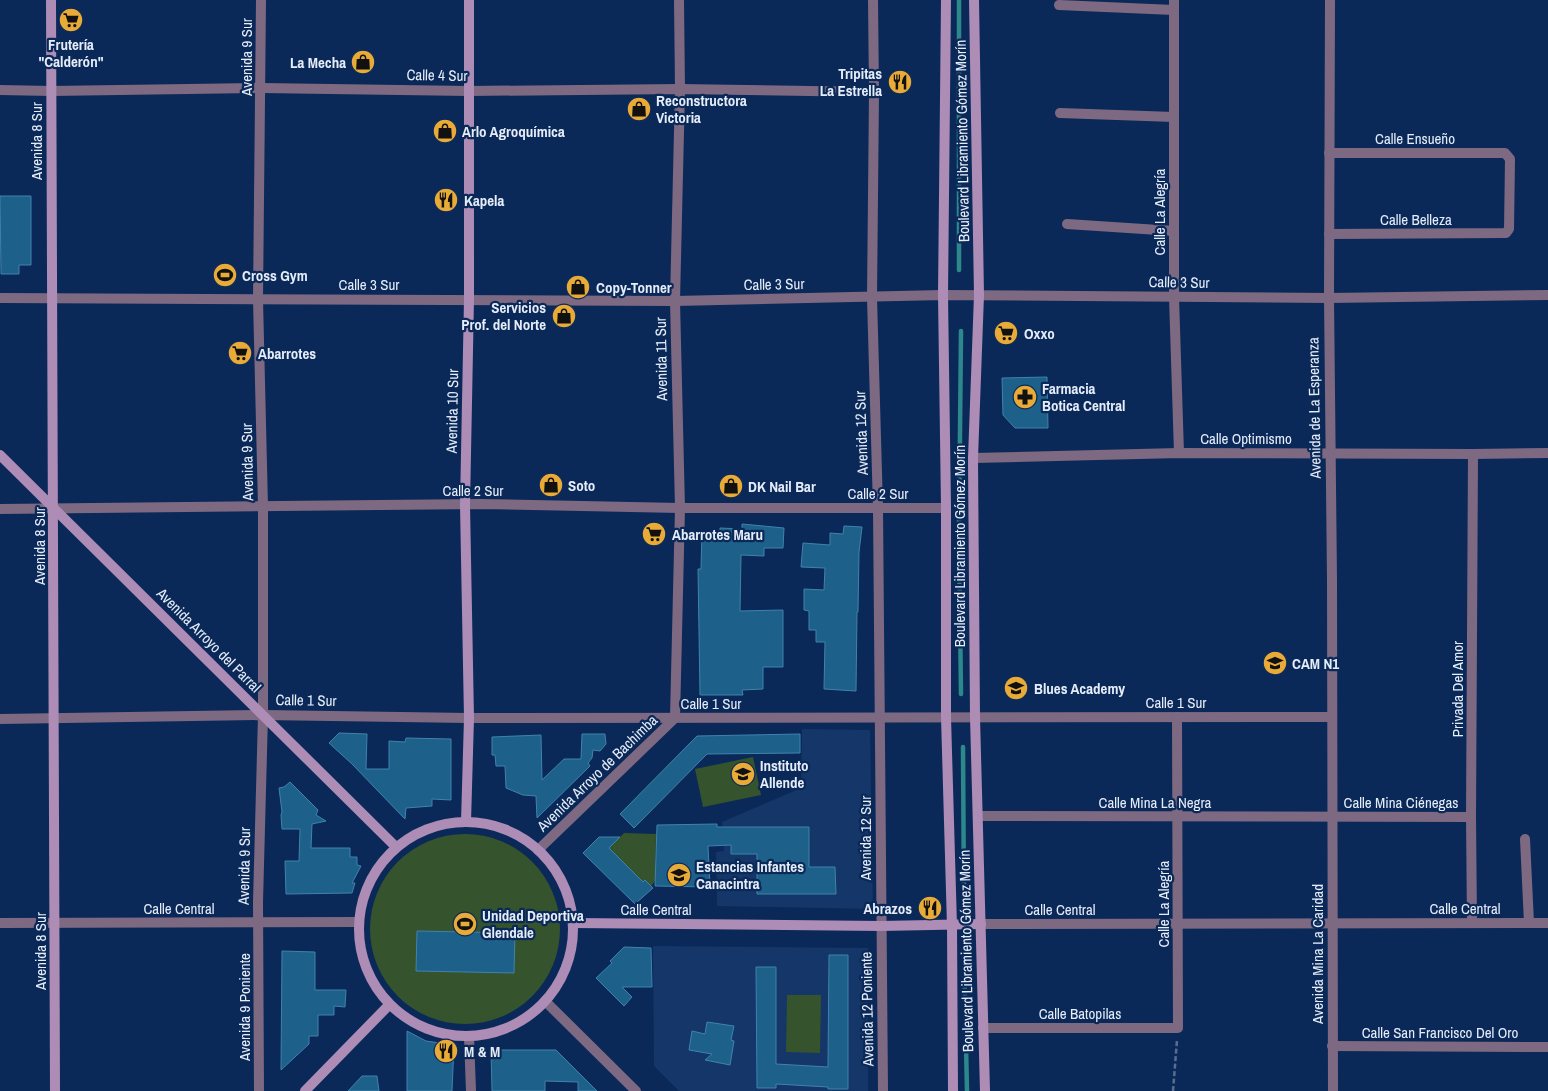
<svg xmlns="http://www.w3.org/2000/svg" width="1548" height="1091" viewBox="0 0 1548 1091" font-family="'Archivo Narrow',sans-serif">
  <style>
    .built { fill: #143669 }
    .garden { fill: #35542d }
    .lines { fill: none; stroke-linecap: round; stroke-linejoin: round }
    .stream { stroke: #2d888c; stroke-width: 4.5 }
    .building { fill: #1d618a; stroke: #4182ac }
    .path { stroke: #576e90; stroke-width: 2.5; stroke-dasharray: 5 2.5; stroke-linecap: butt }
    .street { stroke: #7e6983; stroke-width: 10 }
    .secondary { stroke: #ad8cb6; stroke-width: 10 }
    .labels { text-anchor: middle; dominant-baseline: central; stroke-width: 4.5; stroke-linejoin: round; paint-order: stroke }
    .poi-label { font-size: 15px; font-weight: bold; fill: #e5edf9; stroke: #0b2958; text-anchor: start }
    .street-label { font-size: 15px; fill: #e5edf9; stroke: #0b2958 }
  </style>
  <rect width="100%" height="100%" fill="#0b2958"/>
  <g class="built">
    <path d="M 802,729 L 870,730 L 873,909 L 717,906 L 716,852 L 724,851 L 722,822 L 801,788 Z"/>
    <path d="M 653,946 L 868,948 L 868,1091 L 679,1091 L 654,1066 Z"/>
  </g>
  <g class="garden">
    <path d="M 753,757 L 761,795 L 703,807 L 695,769 Z"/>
    <path d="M 624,833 L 656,834 L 655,881 L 651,886 L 645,880 L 643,882 L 609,848 Z"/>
    <circle cx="465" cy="929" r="95"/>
    <path d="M 787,995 L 821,995 L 820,1053 L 786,1052 Z"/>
  </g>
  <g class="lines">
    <g class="stream">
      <path d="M 959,0 L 959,270"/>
      <path d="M 961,331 L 959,534 L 961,694"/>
      <path d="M 963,747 L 964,903"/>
      <path d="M 964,952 L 967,1091"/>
    </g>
  </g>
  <g class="building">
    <path d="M 0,196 L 31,196 L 31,265 L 19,265 L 19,274 L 1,274 Z"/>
    <path d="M 1047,377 L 1048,428 L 1015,428 L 1003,415 L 1002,378 Z"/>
    <path d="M 742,524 L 784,528 L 783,548 L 764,548 L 764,556 L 741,555 L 740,611 L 783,610 L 783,667 L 763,667 L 763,689 L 742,690 L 743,695 L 700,695 L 698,569 L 701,569 L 702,531 L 720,532 L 720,528 L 742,529 Z"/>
    <path d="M 844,526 L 862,527 L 859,552 L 858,612 L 857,612 L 856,691 L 824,689 L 825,642 L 816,642 L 816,630 L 809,630 L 809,611 L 804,610 L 804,589 L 824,590 L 825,568 L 801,567 L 803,543 L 830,545 L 830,533 L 843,534 Z"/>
    <path d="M 339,733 L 367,734 L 366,769 L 389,769 L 389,741 L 405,742 L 406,738 L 451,739 L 451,800 L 432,799 L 432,806 L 406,808 L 405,819 L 352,764 L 329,743 Z"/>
    <path d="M 582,734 L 605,734 L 606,744 L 600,751 L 593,750 L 592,758 L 588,763 L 590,766 L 537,818 L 536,796 L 523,795 L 506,788 L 505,766 L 496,766 L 495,755 L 492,755 L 492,737 L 541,735 L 542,780 L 564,759 L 581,759 Z"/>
    <path d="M 800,734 L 800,753 L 707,754 L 634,828 L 620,814 L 697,736 Z"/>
    <path d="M 290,782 L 318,810 L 316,815 L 326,821 L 312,824 L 311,848 L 350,848 L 350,857 L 357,857 L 357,865 L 361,866 L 352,883 L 355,883 L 352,893 L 286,894 L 285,861 L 299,861 L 300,829 L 282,829 L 281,815 L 282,812 L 279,788 L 284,787 Z"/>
    <path d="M 717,824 L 717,827 L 809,827 L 809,867 L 835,867 L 836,894 L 757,894 L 757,854 L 731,854 L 731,845 L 708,846 L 710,887 L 655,886 L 657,825 Z"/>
    <path d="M 599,837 L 620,837 L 609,848 L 643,882 L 645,880 L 653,888 L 635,904 L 583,853 Z"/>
    <path d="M 417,931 L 515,933 L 514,973 L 416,971 Z"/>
    <path d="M 624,947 L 651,948 L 652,987 L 622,987 L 632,997 L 624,1006 L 596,978 L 612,963 L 610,961 Z"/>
    <path d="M 282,951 L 315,952 L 315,990 L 346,990 L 345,1007 L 334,1006 L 334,1015 L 318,1015 L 318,1036 L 309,1036 L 309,1044 L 281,1070 Z"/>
    <path d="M 829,955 L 848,955 L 848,1089 L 828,1089 L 828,1087 L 776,1084 L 776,1088 L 757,1088 L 756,967 L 776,967 L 776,1064 L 828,1067 Z"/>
    <path d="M 707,1022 L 734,1026 L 731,1040 L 734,1041 L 730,1065 L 705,1060 L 712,1054 L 689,1050 L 692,1031 L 705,1034 Z"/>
    <path d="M 407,1031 L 426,1041 L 454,1045 L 452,1091 L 407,1091 Z"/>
    <path d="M 491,1050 L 556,1050 L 597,1091 L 578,1091 L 578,1082 L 545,1081 L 545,1091 L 492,1091 Z"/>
    <path d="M 362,1076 L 377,1076 L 379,1091 L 348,1091 Z"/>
  </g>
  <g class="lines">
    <path class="path" d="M 1173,1091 L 1177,1040"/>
    <g class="street">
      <path d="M 873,0 L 874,92 L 872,298 L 878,508 L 883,1091"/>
      <path d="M 1174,0 L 1174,297 L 1179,453"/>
      <path d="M 1330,0 L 1329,298 L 1332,580 L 1333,1091"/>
      <path d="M 1059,5 L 1174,10"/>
      <path d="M 0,90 L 51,91 L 261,88 L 469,91 L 680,89 L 874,92"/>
      <path d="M 1060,113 L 1174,117"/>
      <path d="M 1067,224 L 1174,231"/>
      <path d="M 1329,234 L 1506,233 L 1509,229 L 1510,159 L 1505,153 L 1329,153"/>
      <path d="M 0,298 L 675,301 L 943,295 L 1329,298 L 1548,295"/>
      <path d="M 973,458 L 1179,453 L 1473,454 L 1548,453"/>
      <path d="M 0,509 L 481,504 L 680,508 L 946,508"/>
      <path d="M 0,719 L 263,715 L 469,718 L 1332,717"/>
      <path d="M 978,816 L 1471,817"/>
      <path d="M 1525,839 L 1529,923"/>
      <path d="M 538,850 L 675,718 L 680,508 L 675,301 L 680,89 L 679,0"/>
      <path d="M 0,923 L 358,922"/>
      <path d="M 1472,923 L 1471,817 L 1473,454"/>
      <path d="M 981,924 L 1548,923"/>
      <path d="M 546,1002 L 636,1091"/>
      <path d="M 983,1028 L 1178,1028 L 1177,717"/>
      <path d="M 469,1037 L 471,1091"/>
      <path d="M 1332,1046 L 1548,1047"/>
      <path d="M 259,1091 L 258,902 L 263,715 L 263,507 L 258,299 L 261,0"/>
    </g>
    <g class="secondary">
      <path d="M 51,0 L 55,1091"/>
      <path d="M 946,0 L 943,295 L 946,508 L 946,717 L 952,926 L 953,1091"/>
      <path d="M 974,0 L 979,295 L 973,458 L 975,717 L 985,1091"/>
      <path d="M 0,455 L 396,847"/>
      <circle cx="466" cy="929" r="107"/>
      <path d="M 466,822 L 469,718 L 465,505 L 469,299 L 469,0"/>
      <path d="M 573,923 L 881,926 L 981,924"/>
      <path d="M 305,1091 L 389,1005"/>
    </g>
  </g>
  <defs>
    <g id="supermarket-disc" transform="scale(1.25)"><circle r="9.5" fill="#e8ab37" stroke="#0b2958"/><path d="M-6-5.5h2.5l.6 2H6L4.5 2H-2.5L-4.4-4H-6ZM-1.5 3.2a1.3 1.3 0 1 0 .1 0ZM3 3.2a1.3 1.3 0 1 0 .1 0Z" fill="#111"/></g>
    <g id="shop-disc" transform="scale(1.25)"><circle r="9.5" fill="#e8ab37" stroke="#0b2958"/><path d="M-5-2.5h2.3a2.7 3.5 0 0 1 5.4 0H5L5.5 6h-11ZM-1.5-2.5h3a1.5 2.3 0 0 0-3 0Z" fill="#111"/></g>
    <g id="restaurant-disc" transform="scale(1.25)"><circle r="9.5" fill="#e8ab37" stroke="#0b2958"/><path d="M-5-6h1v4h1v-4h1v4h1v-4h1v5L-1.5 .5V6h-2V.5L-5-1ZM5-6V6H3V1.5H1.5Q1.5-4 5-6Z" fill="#111"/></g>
    <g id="stadium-disc" transform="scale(1.25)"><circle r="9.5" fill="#e8ab37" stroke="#0b2958"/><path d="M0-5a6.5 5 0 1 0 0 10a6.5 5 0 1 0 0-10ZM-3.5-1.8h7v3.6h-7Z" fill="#111"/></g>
    <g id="pharmacy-disc" transform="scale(1.25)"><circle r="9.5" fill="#e8ab37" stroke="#0b2958"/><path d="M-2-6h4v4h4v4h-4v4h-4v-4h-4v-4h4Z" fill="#111"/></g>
    <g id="school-disc" transform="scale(1.25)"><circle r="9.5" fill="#e8ab37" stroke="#0b2958"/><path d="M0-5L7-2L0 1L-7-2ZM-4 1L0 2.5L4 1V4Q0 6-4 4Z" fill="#111"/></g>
  </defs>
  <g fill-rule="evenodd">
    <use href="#supermarket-disc" x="71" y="20"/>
    <use href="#shop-disc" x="363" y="62"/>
    <use href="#restaurant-disc" x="900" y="82"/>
    <use href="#shop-disc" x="639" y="109"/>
    <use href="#shop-disc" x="445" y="131"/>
    <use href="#restaurant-disc" x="446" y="200"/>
    <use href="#stadium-disc" x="225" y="275"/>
    <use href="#shop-disc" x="578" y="287"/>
    <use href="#shop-disc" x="564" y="316"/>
    <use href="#supermarket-disc" x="1006" y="333"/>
    <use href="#supermarket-disc" x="240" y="353"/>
    <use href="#pharmacy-disc" x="1025" y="397"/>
    <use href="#shop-disc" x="551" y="485"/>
    <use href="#shop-disc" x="731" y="486"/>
    <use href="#supermarket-disc" x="654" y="534"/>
    <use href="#school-disc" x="1275" y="663"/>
    <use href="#school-disc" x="1016" y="688"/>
    <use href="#school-disc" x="743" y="774"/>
    <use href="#school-disc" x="679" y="875"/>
    <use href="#restaurant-disc" x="930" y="908"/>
    <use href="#stadium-disc" x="465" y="924"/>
    <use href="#restaurant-disc" x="446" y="1051"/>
  </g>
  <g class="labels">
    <g class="poi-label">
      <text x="71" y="44" text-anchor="middle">Frutería<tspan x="71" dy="17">"Calderón"</tspan></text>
      <text x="346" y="62" text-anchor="end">La Mecha</text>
      <text x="882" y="73" text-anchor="end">Tripitas<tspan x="882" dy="17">La Estrella</tspan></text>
      <text x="656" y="100">Reconstructora<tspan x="656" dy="17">Victoria</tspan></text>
      <text x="462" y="131">Arlo Agroquímica</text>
      <text x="464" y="200">Kapela</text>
      <text x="242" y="275">Cross Gym</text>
      <text x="596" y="287">Copy-Tonner</text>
      <text x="546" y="307" text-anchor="end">Servicios<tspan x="546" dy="17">Prof. del Norte</tspan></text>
      <text x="1024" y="333">Oxxo</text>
      <text x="258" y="353">Abarrotes</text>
      <text x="1042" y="388">Farmacia<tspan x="1042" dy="17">Botica Central</tspan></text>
      <text x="568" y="485">Soto</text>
      <text x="748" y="486">DK Nail Bar</text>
      <text x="672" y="534">Abarrotes Maru</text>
      <text x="1292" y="663">CAM N1</text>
      <text x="1034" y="688">Blues Academy</text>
      <text x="760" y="765">Instituto<tspan x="760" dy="17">Allende</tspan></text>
      <text x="696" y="866">Estancias Infantes<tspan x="696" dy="17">Canacintra</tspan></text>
      <text x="912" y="908" text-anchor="end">Abrazos</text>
      <text x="482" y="915">Unidad Deportiva<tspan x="482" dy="17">Glendale</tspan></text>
      <text x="464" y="1051">M &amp; M</text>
    </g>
    <g class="street-label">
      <text transform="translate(246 57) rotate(-90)">Avenida 9 Sur</text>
      <text transform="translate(437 75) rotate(1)">Calle 4 Sur</text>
      <text x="1415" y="138">Calle Ensueño</text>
      <text transform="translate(36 141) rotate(-90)">Avenida 8 Sur</text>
      <text transform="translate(962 141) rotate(-91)">Boulevard Libramiento Gómez Morín</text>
      <text transform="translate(1159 212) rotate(-90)">Calle La Alegría</text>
      <text x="1416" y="219">Calle Belleza</text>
      <text transform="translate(1179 282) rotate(1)">Calle 3 Sur</text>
      <text x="369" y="284">Calle 3 Sur</text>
      <text transform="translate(774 284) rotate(-1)">Calle 3 Sur</text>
      <text transform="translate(661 359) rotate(-91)">Avenida 11 Sur</text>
      <text transform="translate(1314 408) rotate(-91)">Avenida de La Esperanza</text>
      <text transform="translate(452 411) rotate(-89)">Avenida 10 Sur</text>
      <text transform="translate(861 433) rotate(-92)">Avenida 12 Sur</text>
      <text x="1246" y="438">Calle Optimismo</text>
      <text transform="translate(247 462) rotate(-91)">Avenida 9 Sur</text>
      <text x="473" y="490">Calle 2 Sur</text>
      <text x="878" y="493">Calle 2 Sur</text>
      <text transform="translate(39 546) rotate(-90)">Avenida 8 Sur</text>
      <text transform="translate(959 546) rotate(-90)">Boulevard Libramiento Gómez Morín</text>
      <text transform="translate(209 640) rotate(45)">Avenida Arroyo del Parral</text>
      <text transform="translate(1457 689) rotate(-90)">Privada Del Amor</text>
      <text transform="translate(306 700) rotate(1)">Calle 1 Sur</text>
      <text x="1176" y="702">Calle 1 Sur</text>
      <text x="711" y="703">Calle 1 Sur</text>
      <text transform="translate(597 773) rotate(-44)">Avenida Arroyo de Bachimba</text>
      <text x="1155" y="802">Calle Mina La Negra</text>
      <text x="1401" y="802">Calle Mina Ciénegas</text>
      <text transform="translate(865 838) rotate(-90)">Avenida 12 Sur</text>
      <text transform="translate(244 866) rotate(-89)">Avenida 9 Sur</text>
      <text transform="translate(1163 904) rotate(-90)">Calle La Alegría</text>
      <text x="179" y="908">Calle Central</text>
      <text x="1465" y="908">Calle Central</text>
      <text x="656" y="909">Calle Central</text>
      <text x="1060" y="909">Calle Central</text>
      <text transform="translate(40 951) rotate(-90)">Avenida 8 Sur</text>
      <text transform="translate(966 951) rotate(-91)">Boulevard Libramiento Gómez Morín</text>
      <text transform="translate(1317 954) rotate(-90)">Avenida Mina La Caridad</text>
      <text transform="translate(244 1007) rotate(-90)">Avenida 9 Poniente</text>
      <text transform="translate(867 1009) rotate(-91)">Avenida 12 Poniente</text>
      <text x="1080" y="1013">Calle Batopilas</text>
      <text x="1440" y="1032">Calle San Francisco Del Oro</text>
    </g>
  </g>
</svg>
